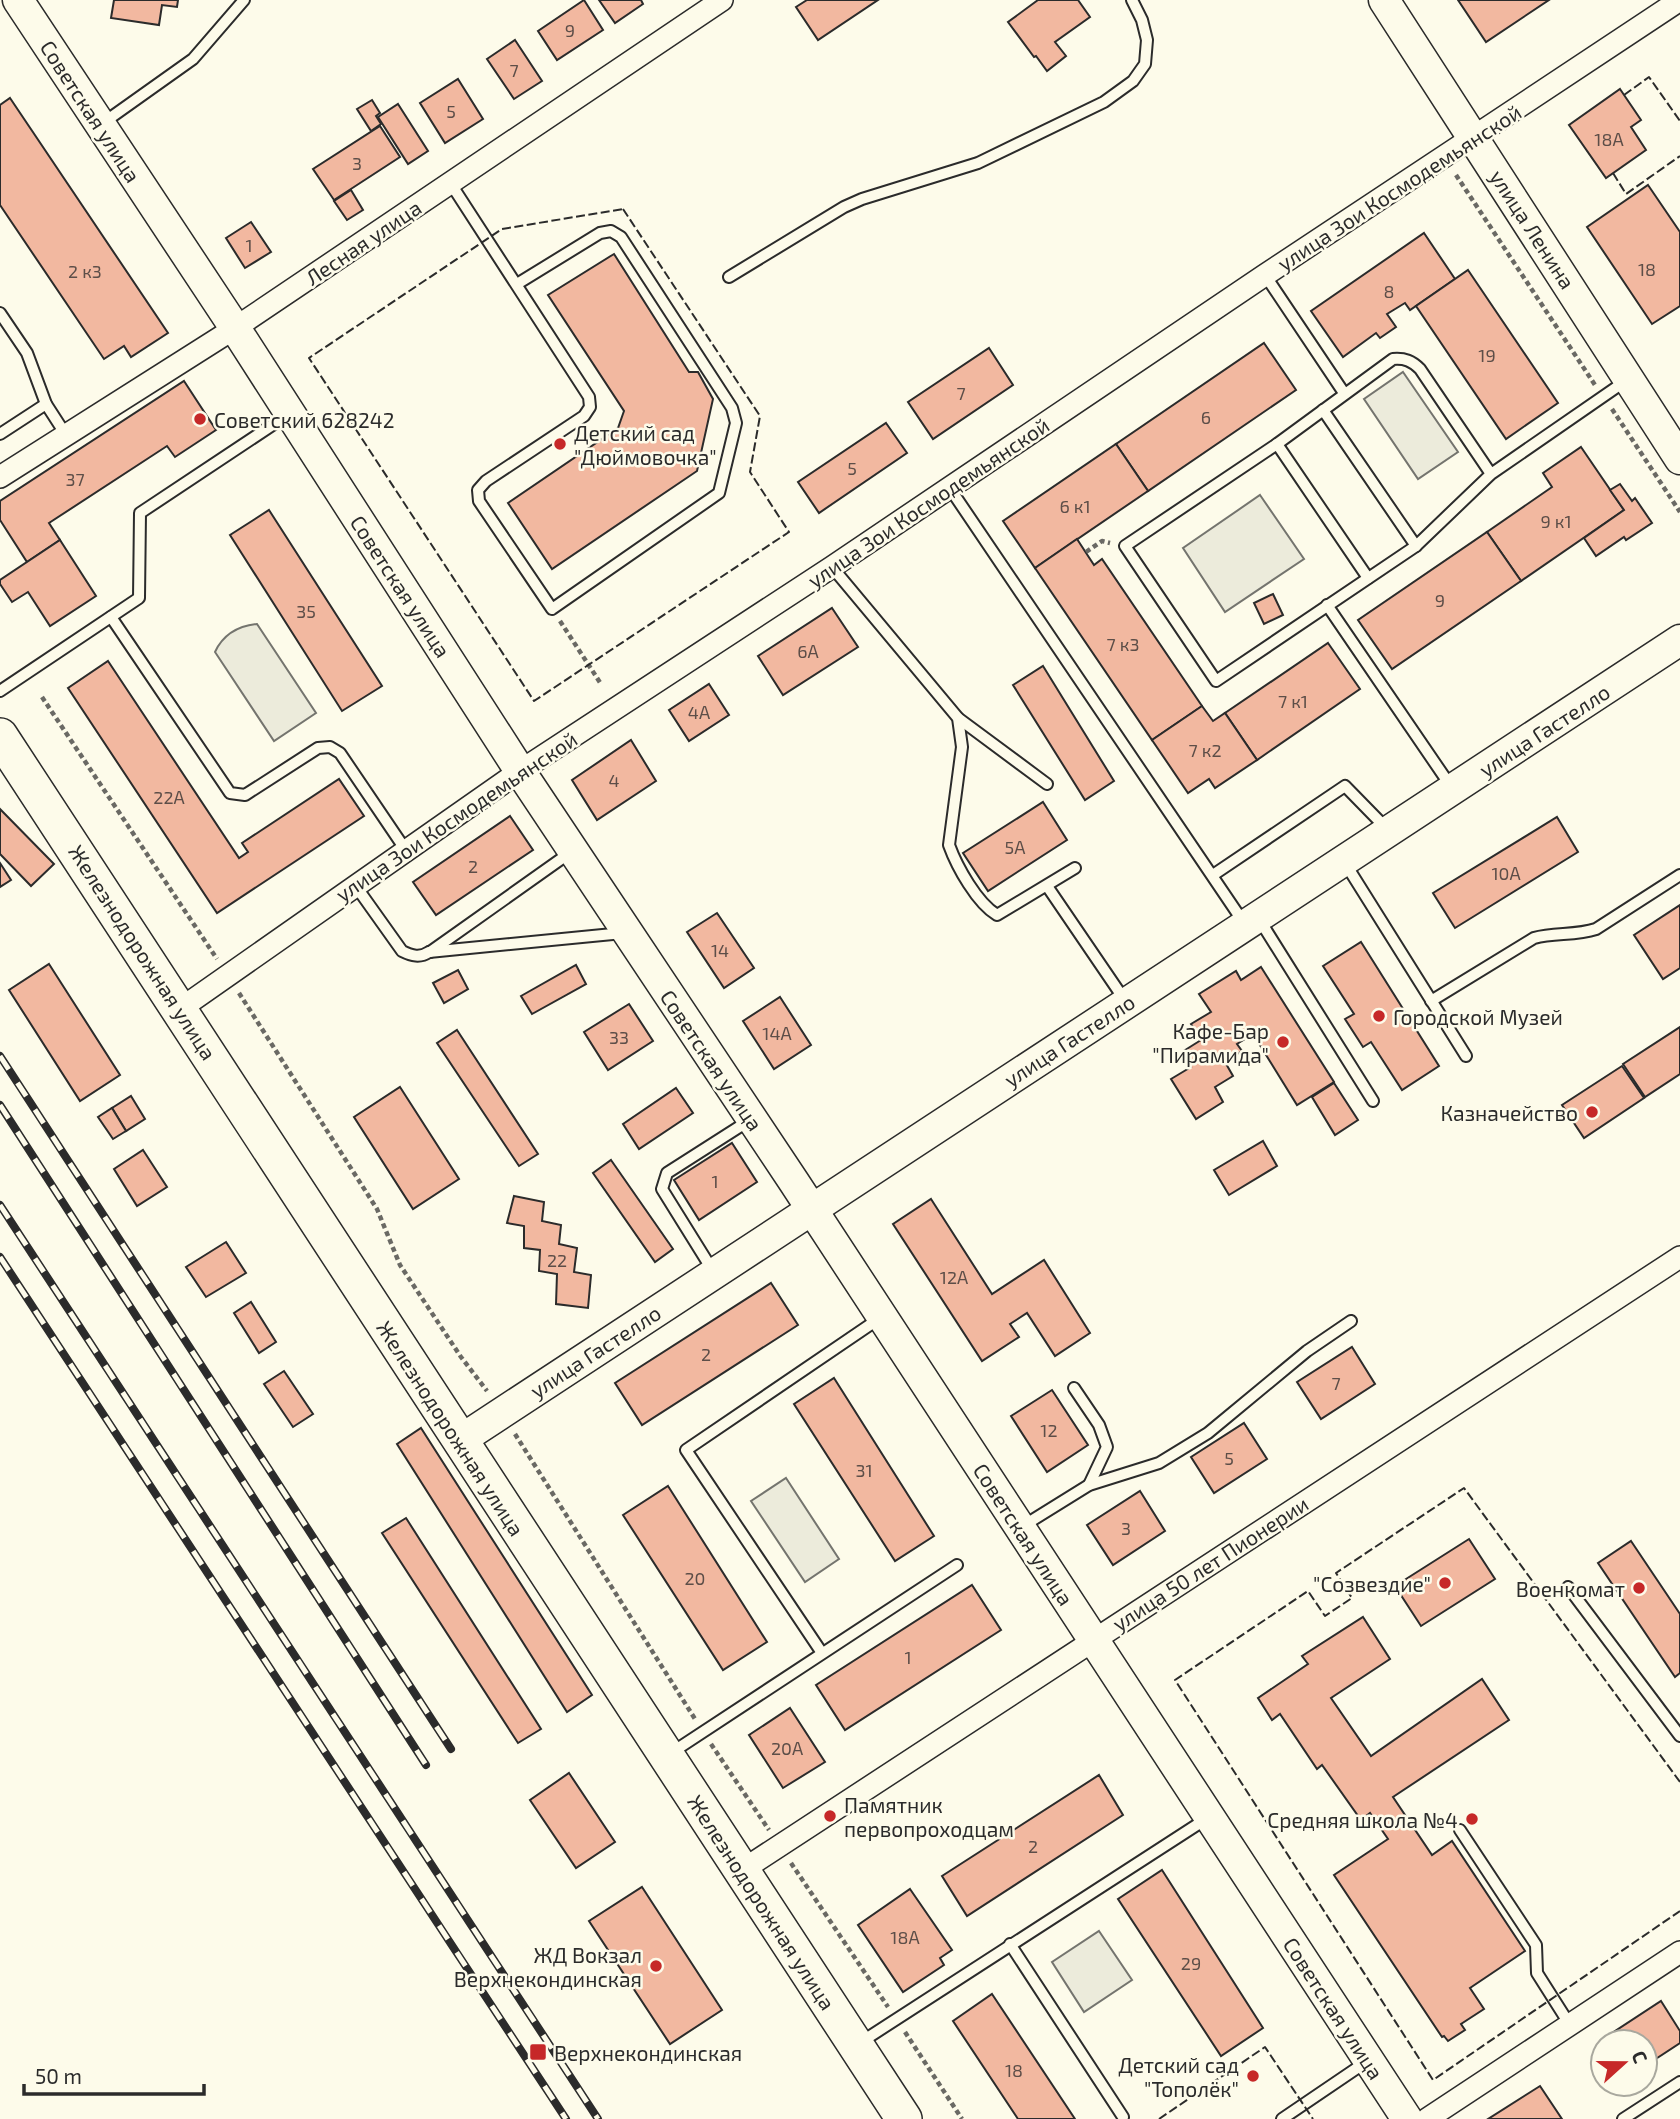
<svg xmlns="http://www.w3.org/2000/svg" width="1680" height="2119" viewBox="0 0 1680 2119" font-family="'Exo 2',sans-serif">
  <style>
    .park { fill: #ecebdb; stroke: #74746e; stroke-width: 2 }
    .building { fill: #f2b8a0; stroke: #2b2b2b; stroke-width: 2 }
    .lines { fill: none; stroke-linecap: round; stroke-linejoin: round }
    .lane-casing { stroke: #2b2b2b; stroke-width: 14 }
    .street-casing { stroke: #2b2b2b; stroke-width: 24 }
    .secondary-casing { stroke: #2b2b2b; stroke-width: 33 }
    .primary-casing { stroke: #2b2b2b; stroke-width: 38 }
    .path { stroke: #6a6964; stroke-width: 4.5; stroke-dasharray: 5 3.5; stroke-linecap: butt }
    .lane { stroke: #fdfbea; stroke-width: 10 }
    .street { stroke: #fdfbea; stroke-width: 21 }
    .secondary { stroke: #fdfbea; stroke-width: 30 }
    .primary { stroke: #fdfbea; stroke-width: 35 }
    .rail-casing { stroke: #2b2b2b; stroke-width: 8 }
    .rail { stroke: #fdfbea; stroke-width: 5; stroke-dasharray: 16; stroke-linecap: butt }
    .fence { stroke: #2b2b2b; stroke-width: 2; stroke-dasharray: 9 3.5; stroke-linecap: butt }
    .poi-dot { fill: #c62828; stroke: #fdfbea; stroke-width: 2.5 }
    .labels { text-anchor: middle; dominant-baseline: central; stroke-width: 5; stroke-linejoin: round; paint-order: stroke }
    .number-label { font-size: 18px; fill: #5d4e48 }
    .street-label { font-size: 21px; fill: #2b2b2b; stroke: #fdfbea }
    .poi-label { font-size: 21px; fill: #2b2b2b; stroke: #fdfbea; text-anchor: end }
  </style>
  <rect width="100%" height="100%" fill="#fdfbea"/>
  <g class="park">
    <path d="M 1403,372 L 1458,452 L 1418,479 L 1364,399 Z"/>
    <path d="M 1260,495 L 1304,559 L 1225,612 L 1183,548 Z"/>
    <path d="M 257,624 L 316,713 L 274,741 L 215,652 C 223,635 238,626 257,624 Z"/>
    <path d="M 786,1478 L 839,1559 L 805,1582 L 751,1501 Z"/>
    <path d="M 1099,1931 L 1132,1980 L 1084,2012 L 1052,1962 Z"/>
  </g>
  <g class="building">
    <path d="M 114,0 L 178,0 L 177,7 L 162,5 L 159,25 L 111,18 Z"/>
    <path d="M 584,0 L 603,30 L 557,60 L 538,31 Z"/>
    <path d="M 599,0 L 641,0 L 643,4 L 615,23 Z"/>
    <path d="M 807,0 L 878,0 L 818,40 L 796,7 Z"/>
    <path d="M 1038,0 L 1078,0 L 1090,17 L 1055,42 L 1066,56 L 1047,71 L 1036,56 L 1034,57 L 1008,22 Z"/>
    <path d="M 1458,0 L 1549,0 L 1486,42 Z"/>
    <path d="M 515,40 L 542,81 L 514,99 L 487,59 Z"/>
    <path d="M 458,79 L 483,119 L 445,143 L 420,103 Z"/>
    <path d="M 1620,89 L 1641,120 L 1631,127 L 1646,150 L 1606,178 L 1569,125 Z"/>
    <path d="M 10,98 L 168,333 L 131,357 L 124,346 L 104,359 L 0,205 L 0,105 Z"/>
    <path d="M 372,100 L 380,113 L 376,116 L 381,124 L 371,131 L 357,109 Z"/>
    <path d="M 398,104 L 428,151 L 408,164 L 378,117 Z"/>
    <path d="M 380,126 L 400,157 L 334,200 L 313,169 Z"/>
    <path d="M 1648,185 L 1680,232 L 1680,306 L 1652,324 L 1587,227 Z"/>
    <path d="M 351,190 L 363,210 L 347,220 L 334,201 Z"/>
    <path d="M 251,222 L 271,252 L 245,268 L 226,238 Z"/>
    <path d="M 1424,233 L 1455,279 L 1410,310 L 1405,303 L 1387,314 L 1396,327 L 1380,338 L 1376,333 L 1343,357 L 1311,311 Z"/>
    <path d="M 614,254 L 689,372 L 698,372 L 713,399 L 697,471 L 552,569 L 508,503 L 618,428 L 624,411 L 548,295 Z"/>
    <path d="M 1468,270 L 1558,403 L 1506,439 L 1416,306 Z"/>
    <path d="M 1264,343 L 1296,390 L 1148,491 L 1116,444 Z"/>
    <path d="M 989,348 L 1013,385 L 933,439 L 908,402 Z"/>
    <path d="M 184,381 L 216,430 L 175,457 L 167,446 L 49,523 L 60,540 L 27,562 L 0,520 L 0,501 Z"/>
    <path d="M 886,423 L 907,453 L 819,513 L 798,482 Z"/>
    <path d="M 1116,444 L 1148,491 L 1035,568 L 1003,521 Z"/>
    <path d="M 1581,447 L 1624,510 L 1521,581 L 1487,532 L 1552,487 L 1543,473 Z"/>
    <path d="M 1620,484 L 1632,501 L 1635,498 L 1652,523 L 1626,540 L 1624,537 L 1596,556 L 1584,538 L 1624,510 L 1610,490 Z"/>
    <path d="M 269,510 L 382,686 L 342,711 L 230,535 Z"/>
    <path d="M 1487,532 L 1521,581 L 1392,669 L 1358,620 Z"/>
    <path d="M 1077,539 L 1094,565 L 1102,559 L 1202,706 L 1152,740 L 1035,568 Z"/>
    <path d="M 60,540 L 96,596 L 50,626 L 28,592 L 12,602 L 0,584 L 0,580 Z"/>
    <path d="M 1273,594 L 1283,615 L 1264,624 L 1254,603 Z"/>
    <path d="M 832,608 L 858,647 L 783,695 L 758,656 Z"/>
    <path d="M 1328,643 L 1360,689 L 1257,760 L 1225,713 Z"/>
    <path d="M 108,661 L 239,858 L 248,852 L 242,843 L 339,779 L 364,816 L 217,913 L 68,688 Z"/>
    <path d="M 1043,666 L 1114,781 L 1085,800 L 1013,685 Z"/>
    <path d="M 709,684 L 729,715 L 689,741 L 669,710 Z"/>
    <path d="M 1202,706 L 1213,721 L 1225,713 L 1257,760 L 1215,788 L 1209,779 L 1188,793 L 1152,740 Z"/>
    <path d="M 631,740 L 656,781 L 597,820 L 572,780 Z"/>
    <path d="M 1043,802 L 1067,840 L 988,891 L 963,853 Z"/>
    <path d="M 0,809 L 54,864 L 31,886 L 0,854 Z"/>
    <path d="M 510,816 L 533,850 L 436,915 L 413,882 Z"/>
    <path d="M 1557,817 L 1578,852 L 1455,928 L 1433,893 Z"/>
    <path d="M 0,863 L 11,880 L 0,887 Z"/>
    <path d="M 1680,905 L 1680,968 L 1663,979 L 1634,935 Z"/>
    <path d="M 717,913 L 754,968 L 724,988 L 687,932 Z"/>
    <path d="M 1361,942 L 1439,1066 L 1402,1090 L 1371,1042 L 1363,1047 L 1345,1019 L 1354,1014 L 1323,966 Z"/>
    <path d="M 49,964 L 120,1075 L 80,1101 L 9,990 Z"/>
    <path d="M 576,965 L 586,984 L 532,1014 L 521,996 Z"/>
    <path d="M 1261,967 L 1334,1082 L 1297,1105 L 1253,1034 L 1237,1044 L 1242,1051 L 1225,1062 L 1233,1076 L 1215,1087 L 1223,1102 L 1196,1119 L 1171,1079 L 1191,1067 L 1182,1052 L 1201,1040 L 1191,1024 L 1211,1012 L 1199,994 L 1236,971 L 1241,980 Z"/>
    <path d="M 458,970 L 468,989 L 444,1003 L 433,983 Z"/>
    <path d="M 780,997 L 811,1045 L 774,1069 L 743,1021 Z"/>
    <path d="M 629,1004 L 653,1041 L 608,1070 L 584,1032 Z"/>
    <path d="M 1680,1027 L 1680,1074 L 1645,1097 L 1623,1064 Z"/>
    <path d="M 457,1030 L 538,1154 L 519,1166 L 437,1043 Z"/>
    <path d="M 1622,1066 L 1644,1098 L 1584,1138 L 1562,1105 Z"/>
    <path d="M 1334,1083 L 1358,1120 L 1335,1135 L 1312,1097 Z"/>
    <path d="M 400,1087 L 459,1179 L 413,1209 L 354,1117 Z"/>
    <path d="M 676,1088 L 693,1113 L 639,1149 L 623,1124 Z"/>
    <path d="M 131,1096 L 145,1119 L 126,1131 L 112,1108 Z"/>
    <path d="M 112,1108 L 126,1131 L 113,1139 L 98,1117 Z"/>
    <path d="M 1263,1141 L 1277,1166 L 1229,1195 L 1214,1170 Z"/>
    <path d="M 732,1143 L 757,1182 L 699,1220 L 674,1180 Z"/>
    <path d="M 143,1150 L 167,1187 L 137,1206 L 114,1169 Z"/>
    <path d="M 611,1160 L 673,1249 L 655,1262 L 593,1173 Z"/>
    <path d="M 514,1196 L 544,1202 L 542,1221 L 561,1225 L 559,1244 L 577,1248 L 574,1272 L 591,1275 L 588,1308 L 556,1304 L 557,1274 L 539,1271 L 540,1250 L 524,1248 L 524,1226 L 507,1223 Z"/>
    <path d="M 931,1199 L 992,1294 L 1044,1260 L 1090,1333 L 1055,1356 L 1027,1313 L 1010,1324 L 1019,1337 L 982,1361 L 893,1224 Z"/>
    <path d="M 226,1242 L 246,1273 L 206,1297 L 186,1267 Z"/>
    <path d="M 771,1283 L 798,1325 L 642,1425 L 615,1383 Z"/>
    <path d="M 251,1302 L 276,1342 L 259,1353 L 234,1313 Z"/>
    <path d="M 1352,1347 L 1375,1384 L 1321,1419 L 1297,1382 Z"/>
    <path d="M 284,1371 L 313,1414 L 293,1427 L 264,1384 Z"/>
    <path d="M 834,1378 L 934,1536 L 895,1561 L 794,1404 Z"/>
    <path d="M 1052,1390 L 1088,1445 L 1047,1472 L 1011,1416 Z"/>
    <path d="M 1244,1423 L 1267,1459 L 1214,1493 L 1191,1457 Z"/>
    <path d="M 421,1428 L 592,1695 L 567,1712 L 397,1444 Z"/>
    <path d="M 668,1486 L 767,1642 L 723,1670 L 623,1515 Z"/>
    <path d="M 1140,1491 L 1165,1531 L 1113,1565 L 1087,1525 Z"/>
    <path d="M 406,1518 L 541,1729 L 518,1743 L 382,1533 Z"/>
    <path d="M 1469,1539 L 1495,1579 L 1421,1626 L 1395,1586 Z"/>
    <path d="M 1631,1541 L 1680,1614 L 1680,1673 L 1675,1677 L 1598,1563 Z"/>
    <path d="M 972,1585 L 1001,1630 L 845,1730 L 816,1685 Z"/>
    <path d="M 1363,1617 L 1390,1659 L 1331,1698 L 1371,1756 L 1482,1679 L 1509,1720 L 1393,1797 L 1432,1855 L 1452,1841 L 1525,1951 L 1470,1988 L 1484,2009 L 1461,2024 L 1465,2030 L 1448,2041 L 1444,2036 L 1442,2037 L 1334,1875 L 1388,1839 L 1370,1813 L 1361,1820 L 1322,1765 L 1317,1769 L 1280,1714 L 1272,1720 L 1258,1698 L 1308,1664 L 1302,1656 Z"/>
    <path d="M 790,1708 L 825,1762 L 783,1788 L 749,1735 Z"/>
    <path d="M 569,1773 L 615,1842 L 576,1868 L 530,1800 Z"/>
    <path d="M 1099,1775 L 1123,1815 L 967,1916 L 942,1876 Z"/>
    <path d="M 1162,1870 L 1263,2028 L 1221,2056 L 1118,1899 Z"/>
    <path d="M 642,1887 L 722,2010 L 670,2044 L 589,1921 Z"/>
    <path d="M 910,1889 L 952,1950 L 940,1958 L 944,1965 L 903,1992 L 858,1925 Z"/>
    <path d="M 992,1994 L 1075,2119 L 1018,2119 L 953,2021 Z"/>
    <path d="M 1661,2001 L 1680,2031 L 1680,2043 L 1645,2066 L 1645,2042 L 1613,2042 L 1609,2035 Z"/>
    <path d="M 1540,2086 L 1562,2119 L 1488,2119 Z"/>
  </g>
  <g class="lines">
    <g class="lane-casing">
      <g id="lane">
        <path d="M 103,123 L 193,59 L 244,0"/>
        <path d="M 451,184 L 589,397 L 590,407 L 584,416 L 486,481 L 478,490 L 479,501 L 552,609 L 719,493 L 736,423 L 732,408 L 621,237 L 611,231 L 600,233 L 517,284"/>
        <path d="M 1265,275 L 1344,393"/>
        <path d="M 729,277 L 844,207 L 862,199 L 978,163 L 1104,102 L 1133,81 L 1145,64 L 1147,40 L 1142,20 L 1132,0"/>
        <path d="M 0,313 L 27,353 L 46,404 L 66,435"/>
        <path d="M 1323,410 L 1416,546"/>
        <path d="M 0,434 L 46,404"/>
        <path d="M 1277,444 L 1368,578"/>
        <path d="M 1491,474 L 1420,369 C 1412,361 1405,358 1393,359 L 1277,444 L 1125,546 L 1216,681 L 1416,546 L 1491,474 L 1627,380"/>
        <path d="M 949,487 L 1244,923"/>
        <path d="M 832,567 L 958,718 L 962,747 L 949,845 C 957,867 977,903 997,915 L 1075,868"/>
        <path d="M 1327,605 L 1452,788"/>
        <path d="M 111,617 L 230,793 L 245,795 L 318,748 L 330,747 L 340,753 L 405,849"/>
        <path d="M 0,691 L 139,598 L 140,513 L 289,414"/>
        <path d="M 958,718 L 1047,784"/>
        <path d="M 1345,863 L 1466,1056"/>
        <path d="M 1213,875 L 1345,786 L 1387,829"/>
        <path d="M 355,885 L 402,951 C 412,956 420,958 429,952 L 623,933"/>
        <path d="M 1047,886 L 1126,1002"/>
        <path d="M 1259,919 L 1373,1101"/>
        <path d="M 430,952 L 571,852"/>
        <path d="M 1431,1001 L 1534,938 C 1554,932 1575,936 1596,929 L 1680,875"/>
        <path d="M 713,1271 L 662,1189 L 667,1173 L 750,1120"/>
        <path d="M 1074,1388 L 1099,1425 L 1107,1447 L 1089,1485"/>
        <path d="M 1023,1526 L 1089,1485 L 1159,1463 L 1208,1433 L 1307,1351 L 1351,1321"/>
        <path d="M 1568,1587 L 1680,1736"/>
        <path d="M 822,1653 L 686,1450 L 880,1318"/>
        <path d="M 671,1753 L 957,1565"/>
        <path d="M 1460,1830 L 1536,1945 L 1537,1973 L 1570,2025"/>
        <path d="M 1010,1944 L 1123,2117"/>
        <path d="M 858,2044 L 1206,1819"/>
        <path d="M 1282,2119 L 1366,2062"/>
        <path d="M 1623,2119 L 1680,2082"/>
      </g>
    </g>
    <g class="street-casing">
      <g id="street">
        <path d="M 0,477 L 235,328 L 722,0"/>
        <path d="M 180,1009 L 520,771 L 832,567 L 1265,275 L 1680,0"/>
        <path d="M 741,1871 L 1680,1257"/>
        <path d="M 1427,2119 L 1680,1952"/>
      </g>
    </g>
    <g class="secondary-casing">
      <g id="secondary">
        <path d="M 18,0 L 235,328 L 520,771 L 794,1182 L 1407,2119"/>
        <path d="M 1384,0 L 1680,459"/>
        <path d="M 459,1441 L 1680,640"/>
      </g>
    </g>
    <g class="primary-casing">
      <path id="primary" d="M 0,736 L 904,2119"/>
    </g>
    <g class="path">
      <path d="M 1456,175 L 1595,385"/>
      <path d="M 1612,409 L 1680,512"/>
      <path d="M 1086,552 L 1102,541 L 1110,543"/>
      <path d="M 560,621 L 601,684"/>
      <path d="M 42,697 L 217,959"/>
      <path d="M 239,993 L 377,1209 L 400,1265 L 461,1357 L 487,1391"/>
      <path d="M 515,1434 L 695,1719"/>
      <path d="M 711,1744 L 769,1830"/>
      <path d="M 791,1863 L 888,2007"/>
      <path d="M 905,2032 L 962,2119"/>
    </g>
    <use href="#lane" class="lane"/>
    <use href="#street" class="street"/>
    <use href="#secondary" class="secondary"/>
    <use href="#primary" class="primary"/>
    <g class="rail-casing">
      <g id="rail">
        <path d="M 0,1056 L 451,1749"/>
        <path d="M 0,1105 L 426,1765"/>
        <path d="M 0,1205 L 598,2119"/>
        <path d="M 0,1257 L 566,2119"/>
      </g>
    </g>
    <use href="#rail" class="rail"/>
    <g class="fence">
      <path d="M 1624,95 L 1649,77 L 1680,121"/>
      <path d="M 1613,173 L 1626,194 L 1680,156"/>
      <path d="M 623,209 L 760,416 L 750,472 L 789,532 L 534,701 L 309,358 L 502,229 Z"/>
      <path d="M 1680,1782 L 1464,1488 L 1336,1573 L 1352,1598 L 1325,1616 L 1308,1591 L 1175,1680 L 1433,2080 L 1680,1911"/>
      <path d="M 1159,2119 L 1265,2047 L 1313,2119"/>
    </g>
  </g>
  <g class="poi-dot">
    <circle cx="200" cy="419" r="7"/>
    <circle cx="560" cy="444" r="7"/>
    <circle cx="1379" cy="1016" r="7"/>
    <circle cx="1283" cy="1042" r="7"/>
    <circle cx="1592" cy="1112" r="7"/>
    <circle cx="1445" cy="1583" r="7"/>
    <circle cx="1639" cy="1588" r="7"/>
    <circle cx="830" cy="1816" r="7"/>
    <circle cx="1472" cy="1819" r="7"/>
    <circle cx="656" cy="1966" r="7"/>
    <rect x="529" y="2043" width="18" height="18" rx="3.5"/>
    <circle cx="1253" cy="2076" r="7"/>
  </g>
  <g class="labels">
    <g class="number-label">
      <text x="570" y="30">9</text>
      <text x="514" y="70">7</text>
      <text x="451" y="111">5</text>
      <text x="1609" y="139">18А</text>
      <text x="357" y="163">3</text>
      <text x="249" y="245">1</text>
      <text x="1647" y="269">18</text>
      <text x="85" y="271">2 к3</text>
      <text x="1389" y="291">8</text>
      <text x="1487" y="355">19</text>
      <text x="961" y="393">7</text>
      <text x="1206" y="417">6</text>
      <text x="852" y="468">5</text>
      <text x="75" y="479">37</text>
      <text x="1075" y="506">6 к1</text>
      <text x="1556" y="521">9 к1</text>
      <text x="1440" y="600">9</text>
      <text x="306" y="611">35</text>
      <text x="1123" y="644">7 к3</text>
      <text x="808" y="651">6А</text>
      <text x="1293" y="701">7 к1</text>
      <text x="699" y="712">4А</text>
      <text x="1205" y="750">7 к2</text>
      <text x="614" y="780">4</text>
      <text x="169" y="797">22А</text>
      <text x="1015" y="847">5А</text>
      <text x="473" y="866">2</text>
      <text x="1506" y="873">10А</text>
      <text x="720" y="950">14</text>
      <text x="777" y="1033">14А</text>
      <text x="619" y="1037">33</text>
      <text x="715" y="1181">1</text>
      <text x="557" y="1260">22</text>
      <text x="954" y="1277">12А</text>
      <text x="706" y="1354">2</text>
      <text x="1336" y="1383">7</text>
      <text x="1049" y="1430">12</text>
      <text x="1229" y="1458">5</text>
      <text x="864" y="1470">31</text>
      <text x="1126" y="1528">3</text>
      <text x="695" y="1578">20</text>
      <text x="908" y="1657">1</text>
      <text x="787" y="1748">20А</text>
      <text x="1033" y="1846">2</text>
      <text x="905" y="1937">18А</text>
      <text x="1191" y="1963">29</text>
      <text x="1014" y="2070">18</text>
    </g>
    <g class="street-label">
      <text transform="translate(91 111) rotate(57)">Советская улица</text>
      <text transform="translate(1399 187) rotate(-33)">улица Зои Космодемьянской</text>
      <text transform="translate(1533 229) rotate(57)">улица Ленина</text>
      <text transform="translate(363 242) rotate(-34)">Лесная улица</text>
      <text transform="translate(928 502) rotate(-34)">улица Зои Космодемьянской</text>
      <text transform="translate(401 586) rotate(57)">Советская улица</text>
      <text transform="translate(1544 730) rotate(-33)">улица Гастелло</text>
      <text transform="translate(456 816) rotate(-34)">улица Зои Космодемьянской</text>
      <text transform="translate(143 952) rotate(57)">Железнодорожная улица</text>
      <text transform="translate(1069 1040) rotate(-33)">улица Гастелло</text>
      <text transform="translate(712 1060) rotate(56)">Советская улица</text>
      <text transform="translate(595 1351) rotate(-33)">улица Гастелло</text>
      <text transform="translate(451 1428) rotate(57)">Железнодорожная улица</text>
      <text transform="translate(1024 1534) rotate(57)">Советская улица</text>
      <text transform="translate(1210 1563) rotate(-33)">улица 50 лет Пионерии</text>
      <text transform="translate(762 1902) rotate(57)">Железнодорожная улица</text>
      <text transform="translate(1334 2008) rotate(57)">Советская улица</text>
    </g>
    <g class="poi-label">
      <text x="214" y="419" text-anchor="start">Советский 628242</text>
      <text x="574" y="432" text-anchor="start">Детский сад<tspan x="574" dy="24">"Дюймовочка"</tspan></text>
      <text x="1393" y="1016" text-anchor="start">Городской Музей</text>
      <text x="1269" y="1030">Кафе-Бар<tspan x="1269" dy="24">"Пирамида"</tspan></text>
      <text x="1578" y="1112">Казначейство</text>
      <text x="1431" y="1583">"Созвездие"</text>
      <text x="1625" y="1588">Военкомат</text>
      <text x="844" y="1804" text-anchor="start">Памятник<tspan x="844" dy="24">первопроходцам</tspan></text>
      <text x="1458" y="1819">Средняя школа №4</text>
      <text x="642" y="1954">ЖД Вокзал<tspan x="642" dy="24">Верхнекондинская</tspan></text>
      <text x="554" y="2052" text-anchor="start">Верхнекондинская</text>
      <text x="1239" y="2064">Детский сад<tspan x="1239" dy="24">"Тополёк"</tspan></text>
    </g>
  </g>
  <g transform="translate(1624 2063) rotate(69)"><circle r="33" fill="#fdfbea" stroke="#a9a89e" stroke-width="2"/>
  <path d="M0-5L12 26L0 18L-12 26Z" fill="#c62828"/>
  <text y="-10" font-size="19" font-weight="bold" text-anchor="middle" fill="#2b2b2b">С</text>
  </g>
  <path d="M24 2084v10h180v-10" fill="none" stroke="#2b2b2b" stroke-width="3.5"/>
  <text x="35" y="2084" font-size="21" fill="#2b2b2b" stroke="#fdfbea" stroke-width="5" paint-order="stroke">50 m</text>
</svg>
